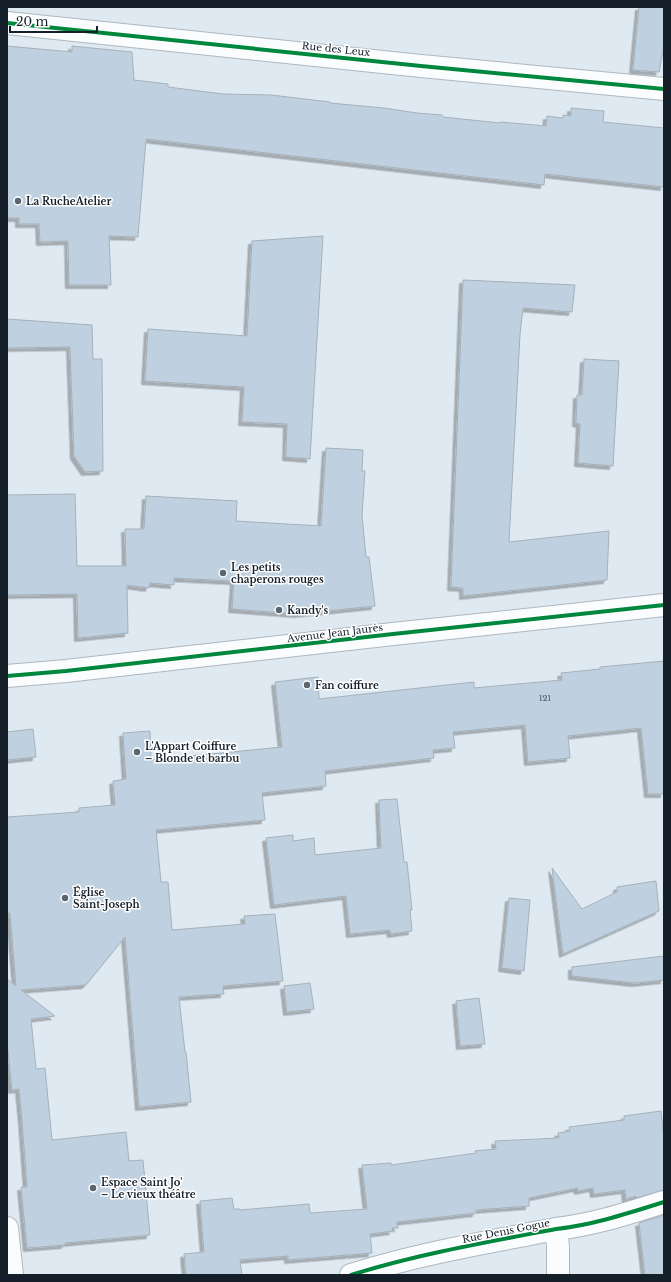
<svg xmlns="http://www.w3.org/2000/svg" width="671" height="1282" viewBox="0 0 671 1282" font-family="'Libre Baskerville',serif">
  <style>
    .building { fill: #bfd1e0; stroke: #a6b0b9; filter: url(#shadow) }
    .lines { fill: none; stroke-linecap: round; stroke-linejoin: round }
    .minor-casing { stroke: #aeb8c0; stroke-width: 24 }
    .minor { stroke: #fafcfd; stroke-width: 22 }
    .cycleway-casing { stroke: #fff; stroke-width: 6 }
    .cycleway { stroke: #00873e; stroke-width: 4 }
    .poi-dot { fill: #5b666f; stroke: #fff; stroke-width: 1.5 }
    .labels { text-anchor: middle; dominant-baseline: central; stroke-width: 3; stroke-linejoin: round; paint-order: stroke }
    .number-label { font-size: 8px; fill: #3f4c57 }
    .street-label { font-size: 10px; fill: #141f29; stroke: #fff }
    .poi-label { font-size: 10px; font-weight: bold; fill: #141f29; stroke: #fff; text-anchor: start }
  </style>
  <defs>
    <filter id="shadow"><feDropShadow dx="-3.5" dy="3.5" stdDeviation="0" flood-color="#0004"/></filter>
  </defs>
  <rect width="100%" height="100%" fill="#dfe9f2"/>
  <g class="building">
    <path d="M 639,7 L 664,7 L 664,46 L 659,72 L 633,70 Z"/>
    <path d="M 7,46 L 72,52 L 72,46 L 132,52 L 134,80 L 168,84 L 168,87 L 223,94 L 271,95 L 330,102 L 330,103 L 384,108 L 417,113 L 442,115 L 443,117 L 500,123 L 500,122 L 546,126 L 547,116 L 563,118 L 563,115 L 571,116 L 571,108 L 604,111 L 603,122 L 664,128 L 664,187 L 545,174 L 544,185 L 146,139 L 138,237 L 109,236 L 111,285 L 69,285 L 68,241 L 40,242 L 39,224 L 19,224 L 19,218 L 7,218 Z"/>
    <path d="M 323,236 L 310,459 L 286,457 L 287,424 L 242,422 L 244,387 L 145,381 L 148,329 L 247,336 L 252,241 Z"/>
    <path d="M 463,280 L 575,285 L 572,312 L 523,308 L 520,334 L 509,542 L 609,531 L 607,580 L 463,596 L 463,588 L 451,587 Z"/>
    <path d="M 7,319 L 92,325 L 93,359 L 102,359 L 103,471 L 85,472 L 74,456 L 70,347 L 7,348 Z"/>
    <path d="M 584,359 L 619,361 L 613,466 L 578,463 L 580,424 L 576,423 L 577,395 L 582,395 Z"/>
    <path d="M 326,448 L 363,450 L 362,471 L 365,471 L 362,515 L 366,557 L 369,557 L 375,606 L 298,614 L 232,609 L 234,581 L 174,578 L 174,585 L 150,583 L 149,588 L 127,585 L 128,633 L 78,638 L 77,594 L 7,595 L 7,495 L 75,494 L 77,566 L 126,566 L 125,529 L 144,529 L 146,496 L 237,501 L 236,521 L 321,526 Z"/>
    <path d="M 664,661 L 664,794 L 648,794 L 641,728 L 568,736 L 570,758 L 528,762 L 525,725 L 453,732 L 455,748 L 433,750 L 434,758 L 325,771 L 326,786 L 262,793 L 265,820 L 156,830 L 161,882 L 168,882 L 172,930 L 245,924 L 244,916 L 275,914 L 283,981 L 223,986 L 224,994 L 179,997 L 185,1052 L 186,1052 L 191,1102 L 139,1107 L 125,937 L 86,985 L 21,990 L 55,1016 L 31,1019 L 36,1069 L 45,1068 L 52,1140 L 126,1132 L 129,1161 L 143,1160 L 150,1235 L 65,1243 L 65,1245 L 27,1248 L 21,1187 L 27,1187 L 22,1120 L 19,1089 L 12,1090 L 7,1041 L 7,979 L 16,986 L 10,913 L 7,913 L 7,817 L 79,812 L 79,808 L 115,805 L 113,781 L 126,779 L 123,733 L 150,731 L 151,760 L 282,747 L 275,682 L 318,677 L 319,699 L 474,682 L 474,688 L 562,680 L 561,673 L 600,669 L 600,667 Z"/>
    <path d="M 33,729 L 36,757 L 7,760 L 7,732 Z"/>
    <path d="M 397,799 L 404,862 L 407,862 L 412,910 L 410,910 L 412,931 L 391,934 L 390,930 L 350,934 L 346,896 L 274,905 L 266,838 L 293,835 L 293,841 L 314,838 L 315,855 L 381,848 L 379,800 Z"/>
    <path d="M 552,868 L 582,909 L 617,892 L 617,887 L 656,881 L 659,911 L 563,954 Z"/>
    <path d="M 509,898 L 530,900 L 524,971 L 502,968 Z"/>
    <path d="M 664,956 L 664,980 L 635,983 L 572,976 L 572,967 Z"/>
    <path d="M 310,983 L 314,1009 L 287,1012 L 284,986 Z"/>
    <path d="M 479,998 L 485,1044 L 460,1046 L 456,1001 Z"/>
    <path d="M 661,1111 L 664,1138 L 664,1190 L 636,1198 L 636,1196 L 626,1199 L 625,1190 L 594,1194 L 593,1188 L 578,1191 L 577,1188 L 529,1198 L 529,1206 L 476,1210 L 476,1213 L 397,1222 L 398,1228 L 392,1228 L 393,1231 L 370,1234 L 372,1253 L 288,1260 L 288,1256 L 240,1260 L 242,1275 L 186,1275 L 184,1254 L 204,1252 L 200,1201 L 232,1198 L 234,1209 L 240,1209 L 240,1210 L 309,1204 L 310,1213 L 367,1209 L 362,1165 L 391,1163 L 391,1165 L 476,1153 L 475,1151 L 496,1149 L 495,1141 L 559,1138 L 558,1133 L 570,1131 L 569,1127 L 624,1120 L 624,1116 Z"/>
    <path d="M 664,1215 L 664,1275 L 645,1275 L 639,1223 Z"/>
  </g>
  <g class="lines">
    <g class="minor-casing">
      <g id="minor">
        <path d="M 7,23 L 421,66 L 664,89"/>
        <path d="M 7,676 L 66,671 L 393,634 L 664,605"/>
        <path d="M 7,1228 L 12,1275"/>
        <path d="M 556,1229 L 558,1247 L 558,1275"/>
        <path d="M 351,1275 C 418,1254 488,1242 556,1229 C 593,1225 629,1213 664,1202"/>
      </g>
    </g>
    <use href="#minor" class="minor"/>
    <g class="cycleway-casing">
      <g id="cycleway">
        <path d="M 7,23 L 421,66 L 664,89"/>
        <path d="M 7,676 L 66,671 L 393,634 L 664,605"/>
        <path d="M 351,1275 C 418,1254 488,1242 556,1229 C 593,1225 629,1213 664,1202"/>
      </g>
    </g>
    <use href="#cycleway" class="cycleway"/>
  </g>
  <g class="poi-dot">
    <circle cx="18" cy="201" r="4"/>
    <circle cx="223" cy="573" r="4"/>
    <circle cx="279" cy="610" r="4"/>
    <circle cx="307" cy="685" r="4"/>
    <circle cx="137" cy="752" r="4"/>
    <circle cx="65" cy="898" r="4"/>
    <circle cx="93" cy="1188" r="4"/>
  </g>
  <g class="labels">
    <g class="number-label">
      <text x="545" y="698">121</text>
    </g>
    <g class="street-label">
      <text transform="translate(336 49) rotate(6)">Rue des Leux</text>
      <text transform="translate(335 633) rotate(-7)">Avenue Jean Jaurès</text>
      <text transform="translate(506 1231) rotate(-11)">Rue Denis Gogue</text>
    </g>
    <g class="poi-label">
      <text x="26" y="201">La RucheAtelier</text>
      <text x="231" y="567">Les petits<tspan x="231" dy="12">chaperons rouges</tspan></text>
      <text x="287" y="610">Kandy's</text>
      <text x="315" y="685">Fan coiffure</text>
      <text x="145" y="746">L'Appart Coiffure<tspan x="145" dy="12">– Blonde et barbu</tspan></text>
      <text x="73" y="892">Église<tspan x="73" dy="12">Saint-Joseph</tspan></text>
      <text x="101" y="1182">Espace Saint Jo'<tspan x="101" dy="12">– Le vieux théâtre</tspan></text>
    </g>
  </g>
  <rect width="671" height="1282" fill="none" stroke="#141f29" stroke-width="16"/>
  <path d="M10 26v6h87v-6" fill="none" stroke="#141f29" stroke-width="2"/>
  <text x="16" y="26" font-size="12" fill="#141f29" stroke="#ffffff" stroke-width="3" paint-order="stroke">20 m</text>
</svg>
